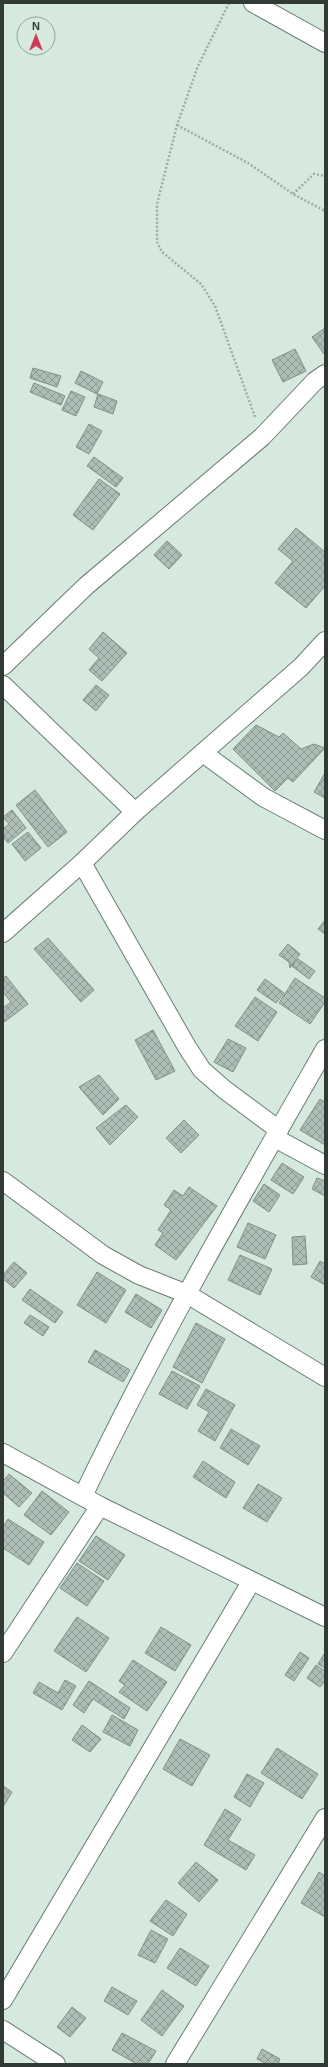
<svg xmlns="http://www.w3.org/2000/svg" width="328" height="2067" viewBox="0 0 328 2067" font-family="Helvetica,sans-serif">
  <style>
    .building { fill: url(#building-cross-hatch); stroke: #7f9188 }
    .lines { fill: none; stroke-linecap: round; stroke-linejoin: round }
    .minor-casing { stroke: #6b7c74; stroke-width: 20 }
    .path { stroke: #9daca4; stroke-width: 2.5; stroke-dasharray: 2 2; stroke-linecap: butt }
    .minor { stroke: #fff; stroke-width: 18 }
  </style>
  <defs>
    <pattern id="building-cross-hatch" width="8" height="8" patternUnits="userSpaceOnUse"><rect width="8" height="8" fill="#acbeb5"/><path d="M0 0l8 8M0 8l8-8" fill="none" stroke="#8d9b94"/></pattern>
  </defs>
  <rect width="100%" height="100%" fill="#d5e9df"/>
  <g class="building">
    <path d="M 325,328 L 325,354 L 324,354 L 312,337 Z"/>
    <path d="M 295,349 L 306,371 L 283,382 L 272,360 Z"/>
    <path d="M 33,368 L 61,376 L 57,387 L 30,378 Z"/>
    <path d="M 81,371 L 103,382 L 97,394 L 75,383 Z"/>
    <path d="M 34,383 L 65,396 L 61,405 L 30,392 Z"/>
    <path d="M 71,391 L 85,397 L 76,416 L 62,410 Z"/>
    <path d="M 98,394 L 117,401 L 113,414 L 94,407 Z"/>
    <path d="M 89,424 L 102,431 L 89,454 L 76,447 Z"/>
    <path d="M 94,457 L 123,478 L 116,487 L 87,466 Z"/>
    <path d="M 99,479 L 120,494 L 93,530 L 73,515 Z"/>
    <path d="M 296,528 L 325,552 L 325,586 L 306,608 L 275,583 L 293,561 L 278,549 Z"/>
    <path d="M 167,541 L 182,555 L 169,569 L 154,555 Z"/>
    <path d="M 103,632 L 127,653 L 102,681 L 89,670 L 99,658 L 89,649 Z"/>
    <path d="M 96,685 L 109,695 L 96,711 L 83,700 Z"/>
    <path d="M 256,725 L 279,737 L 283,733 L 301,749 L 314,744 L 325,748 L 293,782 L 288,778 L 275,791 L 233,749 Z"/>
    <path d="M 325,773 L 325,798 L 314,792 Z"/>
    <path d="M 35,790 L 67,832 L 48,847 L 16,805 Z"/>
    <path d="M 12,810 L 26,828 L 8,843 L 3,837 L 3,829 L 9,824 L 3,817 Z"/>
    <path d="M 28,832 L 41,848 L 25,861 L 12,844 Z"/>
    <path d="M 325,920 L 325,934 L 318,929 Z"/>
    <path d="M 48,938 L 94,990 L 81,1002 L 34,949 Z"/>
    <path d="M 288,944 L 300,954 L 290,968 L 289,962 L 279,955 Z"/>
    <path d="M 298,959 L 315,971 L 309,979 L 292,966 Z"/>
    <path d="M 6,976 L 28,1004 L 3,1023 L 3,1008 L 11,1002 L 3,992 L 3,978 Z"/>
    <path d="M 295,978 L 325,998 L 325,1002 L 310,1024 L 279,1003 Z"/>
    <path d="M 265,979 L 284,993 L 276,1003 L 257,990 Z"/>
    <path d="M 255,997 L 277,1012 L 258,1041 L 235,1026 Z"/>
    <path d="M 153,1030 L 175,1071 L 156,1080 L 135,1040 Z"/>
    <path d="M 228,1039 L 246,1048 L 233,1072 L 214,1062 Z"/>
    <path d="M 99,1075 L 119,1099 L 103,1115 L 79,1087 Z"/>
    <path d="M 320,1099 L 325,1102 L 325,1145 L 300,1130 Z"/>
    <path d="M 126,1105 L 138,1117 L 110,1145 L 96,1128 Z"/>
    <path d="M 184,1120 L 199,1135 L 181,1153 L 166,1138 Z"/>
    <path d="M 282,1163 L 304,1177 L 293,1194 L 271,1180 Z"/>
    <path d="M 317,1178 L 325,1181 L 325,1196 L 312,1189 Z"/>
    <path d="M 264,1184 L 280,1195 L 269,1212 L 253,1201 Z"/>
    <path d="M 189,1187 L 217,1206 L 176,1260 L 155,1245 L 163,1233 L 158,1230 L 171,1210 L 164,1205 L 174,1190 L 183,1196 Z"/>
    <path d="M 248,1223 L 276,1235 L 265,1259 L 237,1247 Z"/>
    <path d="M 305,1236 L 307,1264 L 293,1265 L 292,1237 Z"/>
    <path d="M 240,1255 L 272,1269 L 260,1295 L 228,1280 Z"/>
    <path d="M 320,1261 L 325,1264 L 325,1285 L 311,1277 Z"/>
    <path d="M 14,1262 L 27,1273 L 14,1288 L 3,1279 L 3,1275 Z"/>
    <path d="M 97,1272 L 126,1290 L 106,1323 L 77,1305 Z"/>
    <path d="M 30,1289 L 63,1312 L 55,1323 L 22,1300 Z"/>
    <path d="M 136,1294 L 162,1310 L 151,1328 L 125,1312 Z"/>
    <path d="M 30,1315 L 49,1327 L 43,1336 L 24,1323 Z"/>
    <path d="M 196,1323 L 225,1339 L 202,1383 L 173,1367 Z"/>
    <path d="M 95,1350 L 130,1370 L 123,1382 L 88,1362 Z"/>
    <path d="M 172,1371 L 200,1386 L 187,1409 L 159,1394 Z"/>
    <path d="M 206,1389 L 235,1405 L 215,1441 L 198,1431 L 209,1412 L 197,1405 Z"/>
    <path d="M 231,1429 L 260,1446 L 248,1465 L 220,1448 Z"/>
    <path d="M 203,1461 L 235,1482 L 226,1498 L 193,1477 Z"/>
    <path d="M 9,1474 L 32,1493 L 19,1507 L 3,1493 L 3,1481 Z"/>
    <path d="M 258,1484 L 282,1498 L 267,1522 L 243,1508 Z"/>
    <path d="M 42,1491 L 69,1512 L 51,1535 L 24,1515 Z"/>
    <path d="M 8,1519 L 44,1542 L 29,1565 L 3,1548 L 3,1527 Z"/>
    <path d="M 96,1536 L 125,1555 L 108,1580 L 79,1561 Z"/>
    <path d="M 77,1563 L 104,1581 L 87,1606 L 60,1588 Z"/>
    <path d="M 77,1617 L 109,1638 L 86,1672 L 54,1651 Z"/>
    <path d="M 161,1627 L 191,1645 L 175,1671 L 145,1653 Z"/>
    <path d="M 300,1652 L 309,1658 L 294,1681 L 285,1675 Z"/>
    <path d="M 324,1654 L 325,1655 L 325,1668 L 318,1664 Z"/>
    <path d="M 133,1660 L 167,1682 L 147,1711 L 119,1692 L 125,1685 L 119,1681 Z"/>
    <path d="M 316,1665 L 325,1671 L 325,1681 L 320,1687 L 307,1678 Z"/>
    <path d="M 65,1680 L 76,1686 L 62,1710 L 33,1693 L 39,1682 L 58,1693 Z"/>
    <path d="M 89,1681 L 130,1708 L 124,1719 L 93,1699 L 84,1713 L 73,1705 Z"/>
    <path d="M 112,1715 L 138,1730 L 130,1746 L 103,1732 Z"/>
    <path d="M 82,1725 L 101,1739 L 90,1752 L 72,1740 Z"/>
    <path d="M 180,1739 L 210,1755 L 192,1786 L 163,1769 Z"/>
    <path d="M 277,1748 L 318,1774 L 302,1799 L 261,1773 Z"/>
    <path d="M 247,1774 L 264,1783 L 250,1807 L 234,1797 Z"/>
    <path d="M 3,1786 L 12,1792 L 3,1807 Z"/>
    <path d="M 225,1809 L 241,1819 L 228,1840 L 255,1855 L 246,1870 L 204,1845 Z"/>
    <path d="M 196,1862 L 218,1880 L 199,1902 L 178,1883 Z"/>
    <path d="M 319,1872 L 325,1876 L 325,1917 L 301,1903 Z"/>
    <path d="M 166,1900 L 187,1914 L 173,1936 L 150,1921 Z"/>
    <path d="M 151,1930 L 168,1939 L 155,1963 L 138,1955 Z"/>
    <path d="M 180,1948 L 209,1966 L 196,1986 L 167,1968 Z"/>
    <path d="M 112,1987 L 137,2001 L 128,2015 L 104,2001 Z"/>
    <path d="M 162,1990 L 184,2006 L 162,2036 L 141,2020 Z"/>
    <path d="M 72,2007 L 86,2018 L 70,2037 L 57,2027 Z"/>
    <path d="M 122,2033 L 156,2051 L 148,2064 L 137,2064 L 112,2050 Z"/>
    <path d="M 262,2049 L 280,2059 L 278,2064 L 267,2064 L 257,2059 Z"/>
  </g>
  <g class="lines">
    <g class="minor-casing">
      <g id="minor">
        <path d="M 253,3 L 325,43"/>
        <path d="M 3,666 L 86,586 L 262,437 L 315,381 L 325,374"/>
        <path d="M 3,685 L 135,812"/>
        <path d="M 203,753 L 263,797 L 325,830"/>
        <path d="M 82,863 L 187,1047 L 202,1070 L 225,1090 L 279,1130"/>
        <path d="M 3,933 L 82,863 L 135,812 L 301,667 L 325,641"/>
        <path d="M 275,1138 L 325,1165"/>
        <path d="M 3,1181 L 103,1255 L 139,1275 L 187,1294 L 325,1377"/>
        <path d="M 3,1453 L 100,1506 L 325,1617"/>
        <path d="M 83,1496 C 156,1343 241,1196 325,1049"/>
        <path d="M 3,1653 L 100,1506"/>
        <path d="M 3,2000 L 251,1582"/>
        <path d="M 3,2030 L 56,2064"/>
        <path d="M 175,2064 L 325,1818"/>
      </g>
    </g>
    <g class="path">
      <path d="M 229,3 L 198,66 L 177,125 L 157,204 L 157,242 L 162,252 L 201,284 L 215,306 L 255,417"/>
      <path d="M 177,125 L 248,163 L 293,194 L 325,211"/>
      <path d="M 293,194 L 314,174 L 325,176"/>
    </g>
    <use href="#minor" class="minor"/>
  </g>
  <rect width="328" height="2067" fill="none" stroke="#323a36" stroke-width="8"/>
  <g transform="translate(36 36)"><circle r="19" fill="#d5e9df" stroke="#94a39b"/>
  <path d="M0-3L7 15L0 10L-7 15Z" fill="#cb3b56"/>
  <text y="-6" font-size="11" font-weight="bold" text-anchor="middle" fill="#323a36">N</text>
  </g>
</svg>
